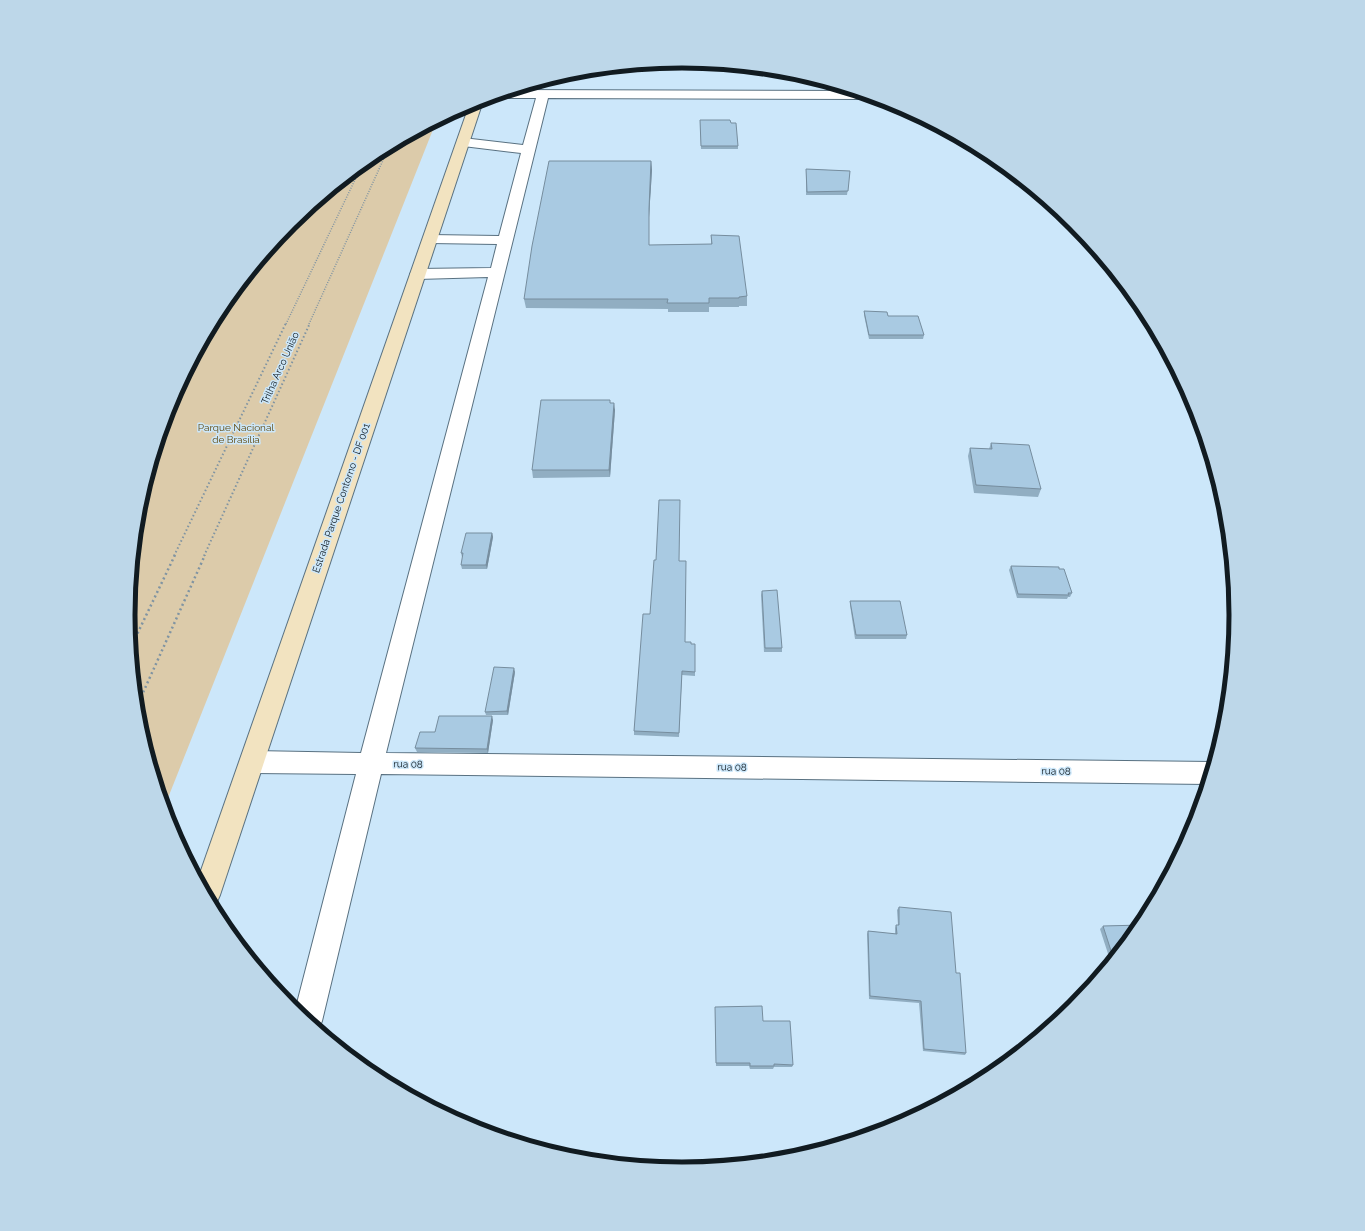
<svg xmlns="http://www.w3.org/2000/svg" width="1365" height="1231" viewBox="0 0 1365 1231" font-family="Raleway,sans-serif">
  <style>
    .green { fill: #dccbaa }
    .lines { fill: none; stroke-linecap: round; stroke-linejoin: round }
    .minor-casing { stroke: #597181; stroke-width: 2 }
    .secondary-casing { stroke: #597181; stroke-width: 2 }
    .path-far2 { stroke: #8094a2; stroke-width: 1.5; stroke-dasharray: 1 1.5; stroke-linecap: butt }
    .path-far1 { stroke: #8094a2; stroke-width: 2; stroke-dasharray: 1.5 2.5; stroke-linecap: butt }
    .path { stroke: #8094a2; stroke-width: 2.5; stroke-dasharray: 2 3; stroke-linecap: butt }
    .minor { fill: #fff; fill-rule: evenodd }
    .secondary { fill: #f2e3c0; fill-rule: evenodd }
    .wall { fill: #91aec2 }
    .shaded-wall { fill: #768d9e }
    .building { fill: #a9cae2; stroke: #768d9e }
    .labels { text-anchor: middle; dominant-baseline: central; stroke-width: 3; stroke-linejoin: round; paint-order: stroke }
    .street-label { font-size: 10px; fill: #111b21; stroke: #cce7fa }
    .park-label { font-size: 10px; fill: #5f470b; stroke: #cce7fa }
    .rim { fill: none; stroke: #111b21; stroke-width: 5 }
  </style>
  <rect width="100%" height="100%" fill="#cce7fa"/>
  <path class="green" d="M 436,122 L 164,808 L 139,723 L 128,615 L 139,507 L 170,403 L 222,307 L 291,223 L 375,154 Z"/>
  <g class="lines">
    <g class="minor-casing">
      <path id="minor" d="M 512,90 L 856,91 L 872,96 L 867,99 L 548,98 L 386,753 L 1212,762 L 1214,763 L 1208,784 L 381,774 L 322,1021 L 318,1030 L 295,1011 L 356,774 L 252,773 L 243,769 L 240,762 L 243,755 L 252,751 L 361,753 L 488,277 L 418,279 L 413,277 L 410,274 L 413,271 L 418,269 L 491,268 L 497,244 L 430,243 L 425,242 L 423,239 L 425,236 L 430,235 L 499,236 L 521,153 L 463,146 L 458,145 L 457,142 L 458,139 L 463,138 L 523,145 L 536,98 L 500,98 L 495,96 Z"/>
    </g>
    <g class="secondary-casing">
      <path id="secondary" d="M 482,100 L 483,101 L 220,895 L 216,904 L 212,906 L 198,879 L 470,103 Z"/>
    </g>
    <g class="path-far2">
      <path d="M 286,324 L 362,165"/>
      <path d="M 309,324 L 389,147"/>
    </g>
    <g class="path-far1">
      <path d="M 174,556 L 286,323"/>
      <path d="M 204,556 L 310,323"/>
    </g>
    <g class="path">
      <path d="M 131,647 L 175,555"/>
      <path d="M 137,706 L 205,555"/>
    </g>
    <use href="#minor" class="minor"/>
    <use href="#secondary" class="secondary"/>
  </g>
  <g class="wall">
    <path d="M 700,120 L 731,123 L 738,146 L 738,149 L 701,149 Z"/>
    <path d="M 651,161 L 652,170 L 649,217 L 649,245 L 711,244 L 711,235 L 747,296 L 747,306 L 739,306 L 739,307 L 709,307 L 709,312 L 668,312 L 668,309 L 526,308 L 524,299 Z"/>
    <path d="M 806,169 L 850,171 L 847,195 L 806,195 Z"/>
    <path d="M 864,311 L 888,316 L 924,335 L 923,339 L 869,339 L 864,315 Z"/>
    <path d="M 610,403 L 615,410 L 610,477 L 533,478 L 532,470 Z"/>
    <path d="M 991,443 L 1041,489 L 1038,497 L 974,493 L 968,456 L 970,448 L 989,449 Z"/>
    <path d="M 492,533 L 493,537 L 487,569 L 462,569 L 461,565 L 463,557 L 462,557 L 461,553 Z"/>
    <path d="M 679,561 L 685,642 L 691,644 L 695,644 L 695,676 L 682,675 L 679,737 L 634,735 L 634,731 L 650,614 Z"/>
    <path d="M 1011,566 L 1059,569 L 1072,593 L 1070,597 L 1068,597 L 1067,599 L 1017,598 L 1009,570 Z"/>
    <path d="M 762,591 L 782,648 L 782,652 L 764,652 L 761,595 Z"/>
    <path d="M 850,601 L 907,635 L 906,639 L 855,639 L 850,605 Z"/>
    <path d="M 515,672 L 508,715 L 486,715 L 485,712 Z"/>
    <path d="M 493,720 L 488,753 L 417,752 L 415,748 L 435,732 Z"/>
    <path d="M 899,907 L 956,973 L 966,1053 L 965,1055 L 923,1051 L 919,1003 L 869,999 L 867,934 L 868,931 L 895,934 L 895,928 L 896,925 L 898,925 L 897,910 Z"/>
    <path d="M 1142,925 L 1111,963 L 1100,929 L 1103,926 Z"/>
    <path d="M 715,1010 L 763,1021 L 793,1065 L 792,1067 L 774,1067 L 773,1069 L 750,1069 L 749,1066 L 716,1066 Z"/>
  </g>
  <g class="shaded-wall">
    <path d="M 651,161 L 652,170 L 649,217 L 649,209 Z"/>
    <path d="M 614,403 L 615,410 L 610,477 L 609,470 Z"/>
    <path d="M 492,533 L 493,537 L 487,569 L 486,565 Z"/>
    <path d="M 514,668 L 515,672 L 508,715 L 507,711 Z"/>
    <path d="M 492,716 L 493,720 L 488,753 L 487,749 Z"/>
  </g>
  <g class="building">
    <path d="M 700,120 L 730,120 L 731,123 L 736,123 L 738,146 L 701,146 Z"/>
    <path d="M 549,161 L 651,161 L 649,209 L 649,245 L 712,244 L 711,235 L 739,236 L 747,296 L 739,297 L 739,298 L 709,298 L 709,303 L 667,303 L 668,299 L 524,299 L 532,246 Z"/>
    <path d="M 806,169 L 850,171 L 848,191 L 807,192 Z"/>
    <path d="M 864,311 L 887,312 L 888,316 L 918,316 L 924,335 L 869,335 Z"/>
    <path d="M 541,400 L 610,400 L 610,403 L 614,403 L 609,470 L 532,470 Z"/>
    <path d="M 991,443 L 1029,445 L 1041,489 L 976,485 L 970,448 L 992,449 Z"/>
    <path d="M 659,500 L 680,500 L 679,561 L 686,561 L 685,642 L 691,642 L 691,644 L 695,644 L 695,672 L 682,671 L 679,733 L 634,731 L 643,614 L 650,614 L 654,560 L 656,560 Z"/>
    <path d="M 466,533 L 492,533 L 486,565 L 461,565 L 463,553 L 461,553 Z"/>
    <path d="M 1011,566 L 1059,567 L 1059,569 L 1064,569 L 1072,593 L 1068,593 L 1069,595 L 1018,594 Z"/>
    <path d="M 777,590 L 782,648 L 765,648 L 762,591 Z"/>
    <path d="M 850,601 L 900,601 L 907,635 L 856,635 Z"/>
    <path d="M 494,667 L 514,668 L 507,711 L 485,712 Z"/>
    <path d="M 439,716 L 492,716 L 487,749 L 415,748 L 420,732 L 435,732 Z"/>
    <path d="M 899,907 L 951,912 L 956,973 L 960,973 L 966,1053 L 924,1049 L 921,1001 L 870,996 L 868,931 L 897,934 L 896,925 L 899,925 Z"/>
    <path d="M 1142,925 L 1114,960 L 1103,926 Z"/>
    <path d="M 762,1006 L 763,1021 L 790,1021 L 793,1065 L 774,1064 L 774,1066 L 750,1066 L 750,1063 L 716,1063 L 715,1007 Z"/>
  </g>
  <g class="labels">
    <g class="street-label">
      <text transform="translate(280 368) rotate(-66)">Trilha Arco União</text>
      <text transform="translate(341 498) rotate(-71)">Estrada Parque Contorno - DF 001</text>
      <text transform="translate(408 764) rotate(1)">rua 08</text>
      <text transform="translate(732 767) rotate(1)">rua 08</text>
      <text transform="translate(1056 771) rotate(1)">rua 08</text>
    </g>
    <g class="park-label">
      <text x="236" y="427">Parque Nacional<tspan x="236" dy="12">de Brasília</tspan></text>
    </g>
  </g>
  <path d="M0 0H1365V1231H0ZM135 615a547 547 0 1 1 1094 0a547 547 0 1 1-1094 0Z" fill="#bdd7e9" fill-rule="evenodd"/>
  <path class="rim" d="M135 615a547 547 0 1 1 1094 0a547 547 0 1 1-1094 0Z"/>
</svg>
